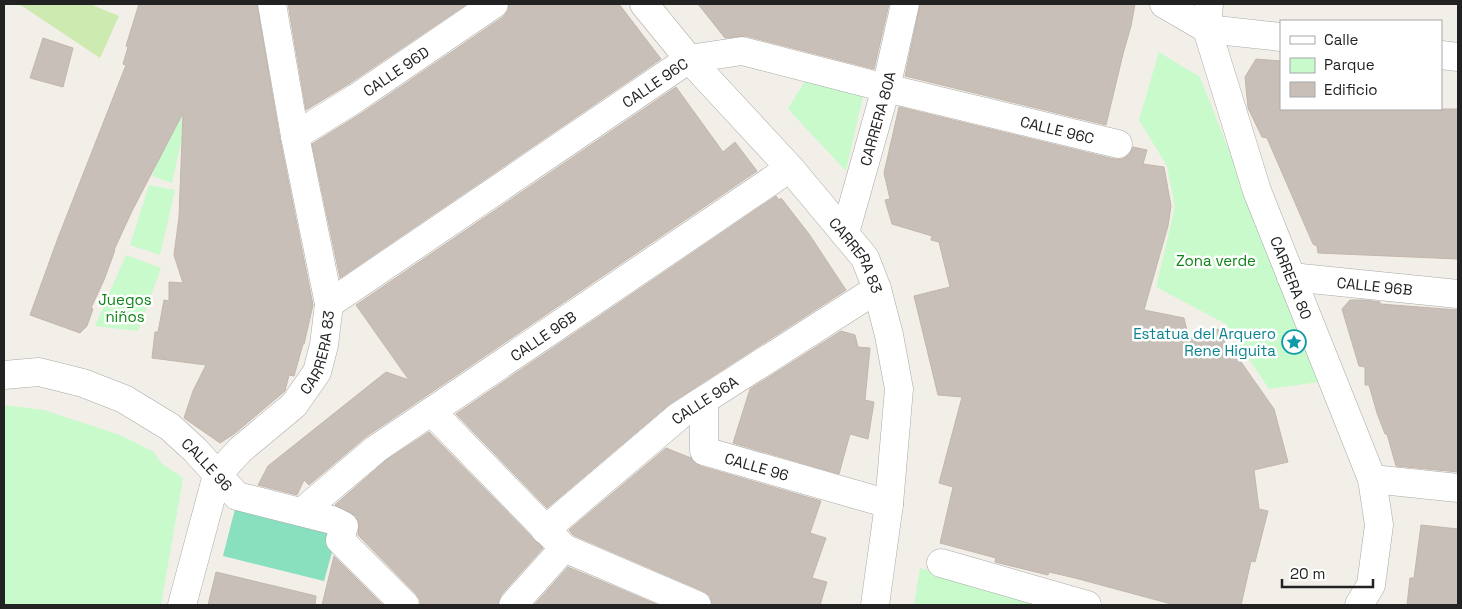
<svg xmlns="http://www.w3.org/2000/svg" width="1462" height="609" viewBox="0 0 1462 609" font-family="'Space Grotesk',sans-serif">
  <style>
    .grass { fill: #cdebb0 }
    .park { fill: #c8facc }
    .pitch { fill: #88e0be }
    .building { fill: #c7bfb8; stroke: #c4b6ab }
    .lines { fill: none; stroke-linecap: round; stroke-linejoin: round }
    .minor-casing { stroke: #a9a9a9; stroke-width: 29 }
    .minor { stroke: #fff; stroke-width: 28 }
    .labels { text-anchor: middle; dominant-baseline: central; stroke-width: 5; stroke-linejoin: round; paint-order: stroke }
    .street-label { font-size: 15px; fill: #222; stroke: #fff }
    .park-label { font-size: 15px; fill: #0c8416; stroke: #fff }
    .culture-label { font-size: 15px; fill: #0d838f; stroke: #fff; text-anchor: end }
  </style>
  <rect width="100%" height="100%" fill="#f2efe9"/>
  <path class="grass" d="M 16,4 L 90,4 L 119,16 L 100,58 L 22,6 Z"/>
  <g class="park">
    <path d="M 1159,52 L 1200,77 L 1320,382 L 1269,389 L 1226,324 L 1156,287 L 1175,207 L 1167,166 L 1139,120 Z"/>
    <path d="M 809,74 L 865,87 L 846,171 L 788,109 Z"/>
    <path d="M 182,105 L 189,106 L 172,183 L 152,176 Z"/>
    <path d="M 149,185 L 175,190 L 160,255 L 130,245 Z"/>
    <path d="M 126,255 L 161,268 L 138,331 L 95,326 Z"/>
    <path d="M 4,405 L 44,410 L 120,435 L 154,452 L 161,463 L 183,478 L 161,605 L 4,605 Z"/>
    <path d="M 920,568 L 1052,605 L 914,605 Z"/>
  </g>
  <path class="pitch" d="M 237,501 L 339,527 L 324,581 L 223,556 Z"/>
  <g class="building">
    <path d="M 139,4 L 257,4 L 280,139 L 313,305 L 304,344 L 303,344 L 294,376 L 289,375 L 285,391 L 234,434 L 220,443 L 184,418 L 193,391 L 206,365 L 152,358 L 155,332 L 158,332 L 164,300 L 169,301 L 169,282 L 183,283 L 174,255 L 179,217 L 183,113 L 132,211 L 114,250 L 115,250 L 104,280 L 91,308 L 93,309 L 87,326 L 80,333 L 30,315 L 58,238 L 126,65 L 123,64 L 128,47 L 126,46 Z"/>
    <path d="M 288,4 L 467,4 L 347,85 L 306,110 Z"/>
    <path d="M 509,4 L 619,4 L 661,59 L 340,278 L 312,144 L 365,111 L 503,17 L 508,11 Z"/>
    <path d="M 698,4 L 889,4 L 874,69 L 746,36 L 725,38 Z"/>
    <path d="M 920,4 L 1135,4 L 1131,26 L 1123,54 L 1106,125 L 905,76 Z"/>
    <path d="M 43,38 L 73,48 L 63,87 L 30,78 Z"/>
    <path d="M 1256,59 L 1281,61 L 1281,109 L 1458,109 L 1458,259 L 1318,253 L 1317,246 L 1313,244 L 1267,138 L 1262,137 L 1248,108 L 1245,77 Z"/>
    <path d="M 676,87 L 723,152 L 735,142 L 757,171 L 367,436 L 309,485 L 304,480 L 297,495 L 258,485 L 268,466 L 386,372 L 409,380 L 356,305 Z"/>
    <path d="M 899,107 L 1114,159 L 1122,159 L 1129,155 L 1133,147 L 1147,150 L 1143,164 L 1164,167 L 1171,206 L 1168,226 L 1144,310 L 1184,318 L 1189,339 L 1218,329 L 1228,348 L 1237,360 L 1239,359 L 1274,409 L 1288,462 L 1254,470 L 1259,509 L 1268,511 L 1255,562 L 1251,561 L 1241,605 L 1175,605 L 1075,578 L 1049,572 L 1048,575 L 995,562 L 996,558 L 940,543 L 953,487 L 939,483 L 962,397 L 938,395 L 914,296 L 950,287 L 939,242 L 931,240 L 932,236 L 892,224 L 885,200 L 890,199 L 884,173 Z"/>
    <path d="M 776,196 L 779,200 L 781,198 L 809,234 L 846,290 L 671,403 L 547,508 L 456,414 Z"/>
    <path d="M 1350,300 L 1365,300 L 1380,302 L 1380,304 L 1458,310 L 1458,472 L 1396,466 L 1387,434 L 1385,434 L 1377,413 L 1369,385 L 1365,385 L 1365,367 L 1359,366 L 1342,309 Z"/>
    <path d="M 841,331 L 855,335 L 858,347 L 870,348 L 865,400 L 874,402 L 868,439 L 850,434 L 839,474 L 733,443 L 750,389 Z"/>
    <path d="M 429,432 L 543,548 L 501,595 L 498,605 L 420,605 L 420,600 L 416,594 L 358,535 L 359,524 L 356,516 L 335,505 L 385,461 Z"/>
    <path d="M 666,448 L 691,458 L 700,466 L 821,501 L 810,533 L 826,538 L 812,578 L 827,582 L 820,605 L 712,605 L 710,596 L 703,591 L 573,535 L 569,530 Z"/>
    <path d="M 1421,525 L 1458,529 L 1458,605 L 1407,605 L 1410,578 L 1414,578 Z"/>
    <path d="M 334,556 L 383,605 L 322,605 Z"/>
    <path d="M 568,567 L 658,605 L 534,605 Z"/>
    <path d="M 216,572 L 316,596 L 315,605 L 208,605 Z"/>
  </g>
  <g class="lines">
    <g class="minor-casing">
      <g id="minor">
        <path id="s1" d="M 644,4 L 689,59 L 790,168 L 865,258 L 877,289 L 889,335 L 899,389 L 889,504 L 875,605"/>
        <path d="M 1164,4 L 1207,29 L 1281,37"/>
        <path id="s2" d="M 1209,4 L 1207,29 L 1257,191 L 1372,479 L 1379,525 L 1371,585 L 1359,605"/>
        <path d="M 1441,55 L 1458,57"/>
        <path id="s3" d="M 295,136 L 356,98 L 494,4"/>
        <path id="s4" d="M 845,233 L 886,88 L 905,4"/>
        <path id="s5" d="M 1291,277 L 1458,294"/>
        <path id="s6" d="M 329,304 L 689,59 L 742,51 L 886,88 L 1118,144"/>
        <path id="s7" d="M 4,375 L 39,372 L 83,383 L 124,399 L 170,427 L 195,450 L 237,496 L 332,520 L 344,526 L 340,540 L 405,605"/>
        <path id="s8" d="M 693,407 L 704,400 L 704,451 L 889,504"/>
        <path d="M 432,412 L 564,548 L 697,605"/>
        <path d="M 1372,479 L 1458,488"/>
        <path id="s9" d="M 302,512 L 376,449 L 790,168"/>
        <path id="s10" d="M 545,530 L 679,416 L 877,289"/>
        <path d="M 941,563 L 1087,605"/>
        <path id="s11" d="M 182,605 L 217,475 L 240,450 L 294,405 L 317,372 L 324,345 L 329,304 L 295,136 L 272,4"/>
        <path d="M 513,605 L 564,548"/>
      </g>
    </g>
    <use href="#minor" class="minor"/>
  </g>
  <defs>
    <g id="sight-ring" transform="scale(1.25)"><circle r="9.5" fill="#fff" stroke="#0f9aa8" stroke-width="1.5"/><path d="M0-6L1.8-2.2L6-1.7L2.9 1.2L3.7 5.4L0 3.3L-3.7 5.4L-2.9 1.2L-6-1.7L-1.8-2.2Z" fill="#0f9aa8"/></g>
  </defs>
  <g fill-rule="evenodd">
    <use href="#sight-ring" x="1294" y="342"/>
  </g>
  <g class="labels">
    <g class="street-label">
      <text stroke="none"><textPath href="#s3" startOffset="120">CALLE 96D</textPath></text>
      <text stroke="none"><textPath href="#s6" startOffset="394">CALLE 96C</textPath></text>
      <text stroke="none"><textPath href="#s4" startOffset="119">CARRERA 80A</textPath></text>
      <text stroke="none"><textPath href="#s6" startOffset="814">CALLE 96C</textPath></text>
      <text stroke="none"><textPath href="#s1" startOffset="330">CARRERA 83</textPath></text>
      <text stroke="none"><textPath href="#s2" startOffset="288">CARRERA 80</textPath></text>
      <text stroke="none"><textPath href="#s5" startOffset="84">CALLE 96B</textPath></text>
      <text stroke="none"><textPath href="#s9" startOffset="299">CALLE 96B</textPath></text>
      <text stroke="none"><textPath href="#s11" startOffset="298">CARRERA 83</textPath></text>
      <text stroke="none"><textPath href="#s10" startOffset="206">CALLE 96A</textPath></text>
      <text stroke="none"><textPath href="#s7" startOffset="231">CALLE 96</textPath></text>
      <text stroke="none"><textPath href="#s8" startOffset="119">CALLE 96</textPath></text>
    </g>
    <g class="park-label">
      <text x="1216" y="260">Zona verde</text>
      <text x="125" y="299">Juegos<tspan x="125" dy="17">niños</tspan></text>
    </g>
    <g class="culture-label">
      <text x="1276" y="333">Estatua del Arquero<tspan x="1276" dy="17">Rene Higuita</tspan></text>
    </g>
  </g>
  <rect width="1462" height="609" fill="none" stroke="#222222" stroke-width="10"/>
  <rect x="1280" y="20" width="162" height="90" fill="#ffffff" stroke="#a7a7a7"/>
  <rect x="1290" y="36" width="25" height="8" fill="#ffffff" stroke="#a7a7a7"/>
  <text x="1324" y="45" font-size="15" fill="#222222">Calle</text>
  <rect x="1290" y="58" width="25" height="15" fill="#c8facc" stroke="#a7a7a7"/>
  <text x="1324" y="70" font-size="15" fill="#222222">Parque</text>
  <rect x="1290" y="82" width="25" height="15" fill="#c7bfb8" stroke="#a7a7a7"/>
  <text x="1324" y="95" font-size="15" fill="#222222">Edificio</text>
  <path d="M1282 579v8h91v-8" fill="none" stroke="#222222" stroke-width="2.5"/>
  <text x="1290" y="579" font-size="15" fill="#222222" stroke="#ffffff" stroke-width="4" paint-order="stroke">20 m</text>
</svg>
